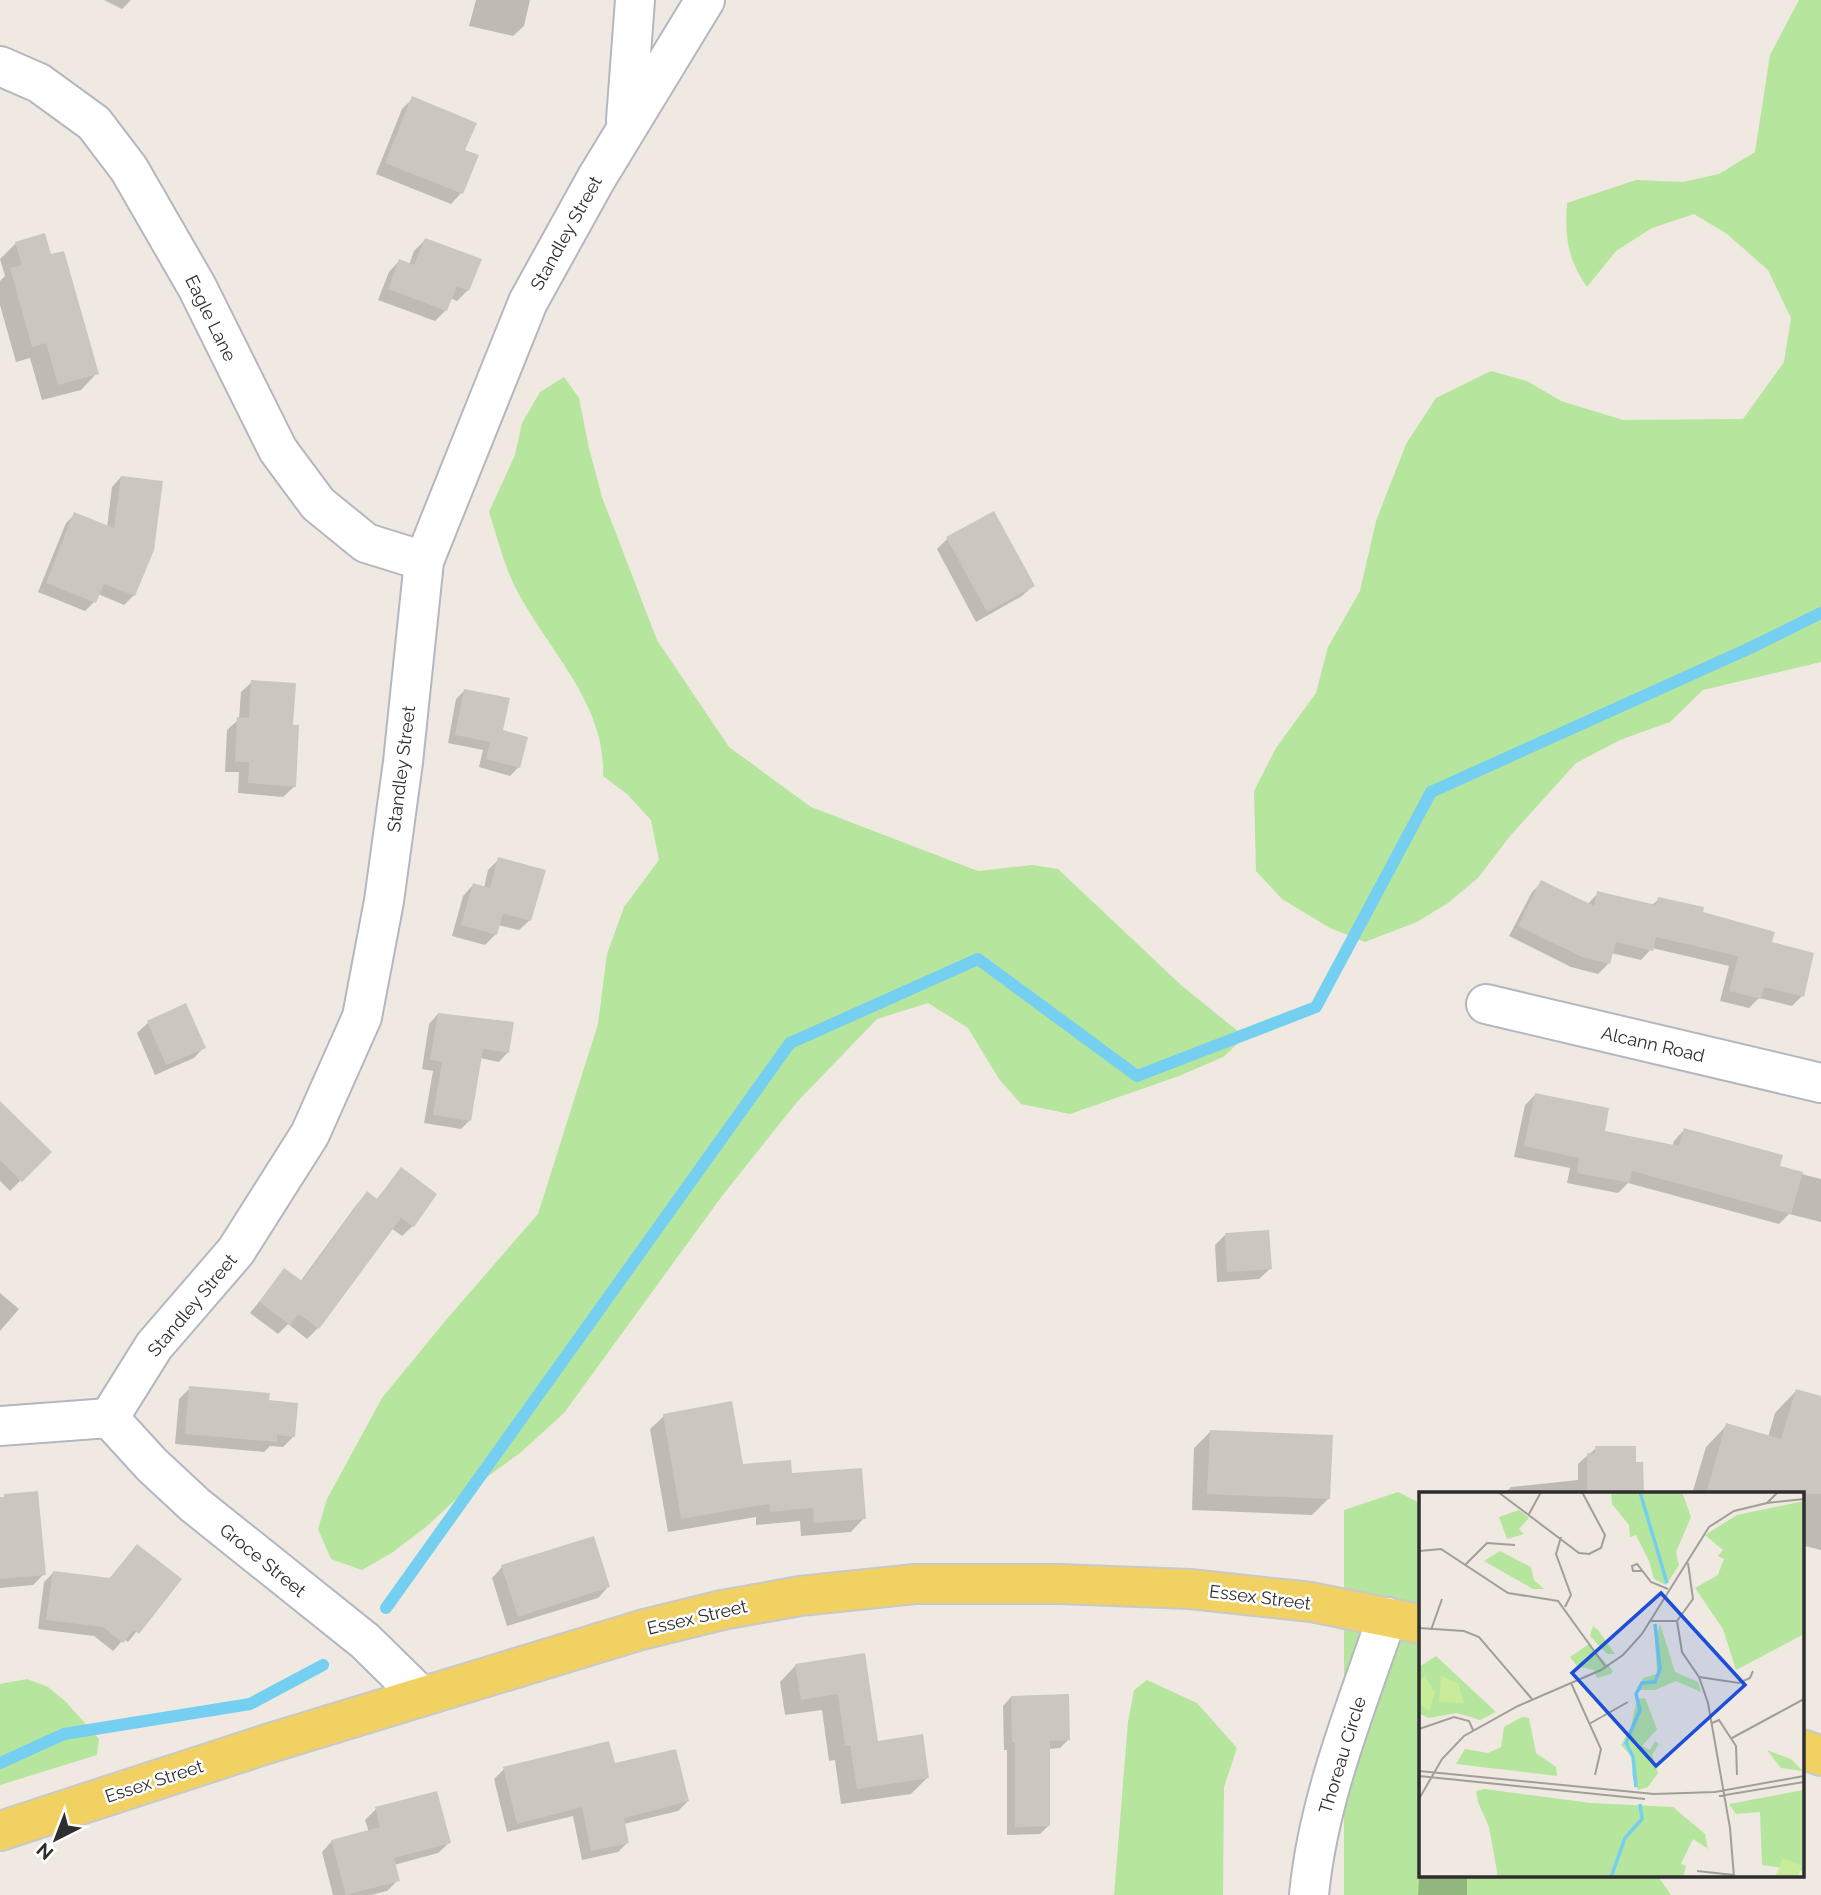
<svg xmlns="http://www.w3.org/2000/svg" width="1821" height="1895" viewBox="0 0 1821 1895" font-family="Raleway,sans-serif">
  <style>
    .green { fill: #b6e59e }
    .shadow { fill: #0003 }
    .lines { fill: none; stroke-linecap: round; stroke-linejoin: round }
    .stream { stroke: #75cff0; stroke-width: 12 }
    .building { fill: #cbc7bf }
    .minor-casing { stroke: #b4b7c1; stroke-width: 42 }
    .major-casing { stroke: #c9c9c9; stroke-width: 42 }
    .minor { stroke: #fff; stroke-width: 38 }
    .major { stroke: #f2d163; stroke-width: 38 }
    .labels { text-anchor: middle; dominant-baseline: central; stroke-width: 5; stroke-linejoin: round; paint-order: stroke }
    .street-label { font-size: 18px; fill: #2e2e2e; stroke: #fff }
    .inset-river { fill: none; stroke: #75cff0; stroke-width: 3.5 }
    .inset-road { fill: none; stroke: #a29e99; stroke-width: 2 }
    .view { fill: #1d4ed8; fill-opacity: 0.15; stroke: #1d4ed8; stroke-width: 3.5 }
    .inset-edge { fill: none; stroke: #2e2e2e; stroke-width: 3.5 }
  </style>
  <rect width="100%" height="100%" fill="#efe9e1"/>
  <g class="green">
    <path d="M 1799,0 L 1821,0 L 1821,662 L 1703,690 L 1670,722 L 1620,740 L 1576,763 L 1510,836 L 1478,878 L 1448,903 L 1417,922 L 1365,942 L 1330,928 L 1282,899 L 1256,871 L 1254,791 L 1276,748 L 1316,693 L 1328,647 L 1360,591 L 1376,521 L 1406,444 L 1436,398 L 1491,371 L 1527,381 L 1561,401 L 1623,420 L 1743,419 L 1784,362 L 1791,318 L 1768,270 L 1727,234 L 1694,214 L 1652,228 L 1616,251 L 1587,287 C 1567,258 1565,237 1567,203 L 1636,180 L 1683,182 L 1719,174 L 1755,152 L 1770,55 Z"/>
    <path d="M 564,377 L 579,398 L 589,448 L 602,497 L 657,640 L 729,747 L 811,807 L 978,871 L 1032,865 L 1058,869 L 1181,985 L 1245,1037 L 1223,1057 L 1179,1076 L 1070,1114 L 1021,1104 L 999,1079 L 968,1028 L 928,1003 L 877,1019 L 797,1102 L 722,1196 L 564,1413 L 520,1453 L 454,1501 L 426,1527 L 393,1552 L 362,1570 L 331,1559 L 318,1529 L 327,1499 L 382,1398 L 446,1320 L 538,1214 L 598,1024 L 607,954 L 624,907 L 659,860 L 651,820 L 627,794 L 603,776 C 606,707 553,655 521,598 C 506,573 498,540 489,512 L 515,455 L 522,423 L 540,392 Z"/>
    <path d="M 1398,1492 L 1420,1503 L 1420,1876 L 1658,1876 L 1671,1895 L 1344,1895 L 1344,1510 Z"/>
    <path d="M 27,1679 L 48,1687 L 66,1702 L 99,1739 L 97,1755 L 0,1785 L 0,1684 Z"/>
    <path d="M 1147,1680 L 1197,1703 L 1237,1748 L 1224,1787 L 1223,1895 L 1114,1895 L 1128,1722 L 1134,1690 Z"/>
  </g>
  <g class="shadow">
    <path d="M 104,0 L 131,0 L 122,9 Z"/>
    <path d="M 476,0 L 530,0 L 524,26 L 513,36 L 469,26 Z"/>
    <path d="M 413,98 L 463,151 L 461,193 L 451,204 L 376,174 L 402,109 Z"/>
    <path d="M 425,240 L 468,290 L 457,301 L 450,298 L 446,310 L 435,321 L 378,300 L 389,272 L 399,261 L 409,265 L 414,251 Z"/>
    <path d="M 16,243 L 50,257 L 97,373 L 81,390 L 42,400 L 30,358 L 16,362 L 0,305 L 0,281 L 5,276 L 0,259 Z"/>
    <path d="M 121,477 L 134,595 L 124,605 L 98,594 L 94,602 L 85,611 L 38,592 L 66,523 L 75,514 L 107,527 L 112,487 Z"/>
    <path d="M 948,538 L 1033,586 L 1022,596 L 976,622 L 937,549 Z"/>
    <path d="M 252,682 L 291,726 L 294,787 L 283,797 L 238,793 L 239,772 L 225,772 L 227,730 L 239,719 L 241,692 Z"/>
    <path d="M 464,691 L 501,731 L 518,768 L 510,776 L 479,767 L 483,750 L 448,743 L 456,699 Z"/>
    <path d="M 499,859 L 530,920 L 519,930 L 498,925 L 496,934 L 485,945 L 452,936 L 463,896 L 473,885 L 484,888 L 488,870 Z"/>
    <path d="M 1542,882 L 1587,905 L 1598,893 L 1652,905 L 1659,899 L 1701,914 L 1770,944 L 1802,996 L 1792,1006 L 1759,998 L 1749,1008 L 1720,1001 L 1729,966 L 1652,948 L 1641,960 L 1611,953 L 1608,964 L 1598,974 L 1571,967 L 1509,936 L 1532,892 Z"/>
    <path d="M 438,1014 L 512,1023 L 508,1052 L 499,1062 L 480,1058 L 470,1120 L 461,1129 L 424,1123 L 433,1071 L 422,1069 L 429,1024 Z"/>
    <path d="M 148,1023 L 204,1047 L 194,1058 L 155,1075 L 137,1033 Z"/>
    <path d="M 1535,1095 L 1603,1133 L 1672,1147 L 1674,1141 L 1684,1130 L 1778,1168 L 1821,1179 L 1821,1222 L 1789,1214 L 1779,1224 L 1628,1183 L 1618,1193 L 1567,1183 L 1570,1168 L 1514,1157 L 1525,1105 Z"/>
    <path d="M 0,1103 L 49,1152 L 10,1191 L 0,1181 Z"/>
    <path d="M 401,1170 L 413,1226 L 402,1236 L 391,1228 L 318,1328 L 307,1339 L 288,1324 L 278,1334 L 250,1313 L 285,1270 L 300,1282 L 357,1204 L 367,1194 L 376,1200 Z"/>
    <path d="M 1225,1235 L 1270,1269 L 1259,1279 L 1217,1282 L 1215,1245 Z"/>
    <path d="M 0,1293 L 19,1309 L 0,1331 Z"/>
    <path d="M 190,1388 L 267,1402 L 294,1436 L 283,1447 L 270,1446 L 264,1452 L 175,1444 L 179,1399 Z"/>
    <path d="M 1796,1391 L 1821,1398 L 1821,1550 L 1805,1546 L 1802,1558 L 1802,1494 L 1692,1494 L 1706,1447 L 1727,1425 L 1768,1437 L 1775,1413 Z"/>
    <path d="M 664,1416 L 742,1466 L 791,1475 L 864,1518 L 851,1532 L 801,1536 L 800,1521 L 756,1525 L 756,1517 L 668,1532 L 650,1429 Z"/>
    <path d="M 1210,1432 L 1329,1498 L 1312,1515 L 1192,1510 L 1194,1448 Z"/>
    <path d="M 1596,1448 L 1634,1463 L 1641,1464 L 1642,1494 L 1504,1494 L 1511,1487 L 1578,1480 L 1578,1464 Z"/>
    <path d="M 0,1499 L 44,1574 L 33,1585 L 0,1588 Z"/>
    <path d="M 137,1546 L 179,1579 L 128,1642 L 124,1639 L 113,1651 L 94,1636 L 38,1629 L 44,1582 L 53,1573 L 108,1580 Z"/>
    <path d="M 502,1567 L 608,1587 L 598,1598 L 507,1626 L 492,1578 Z"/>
    <path d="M 864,1655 L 877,1743 L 927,1778 L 911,1794 L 841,1804 L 835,1760 L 829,1761 L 822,1710 L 785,1715 L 780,1682 L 796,1665 Z"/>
    <path d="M 1011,1697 L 1068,1740 L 1060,1748 L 1048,1749 L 1049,1825 L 1040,1834 L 1007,1835 L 1007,1750 L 1004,1750 L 1003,1706 Z"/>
    <path d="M 614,1765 L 688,1801 L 678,1811 L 624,1824 L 628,1842 L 618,1852 L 582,1860 L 573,1816 L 507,1832 L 494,1779 L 504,1769 Z"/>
    <path d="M 376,1809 L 449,1843 L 438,1853 L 394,1865 L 398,1880 L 387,1891 L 371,1895 L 333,1895 L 322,1852 L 332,1841 L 369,1832 L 365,1820 Z"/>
    <path d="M 1420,1862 L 1420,1876 L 1467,1876 L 1467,1895 L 1418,1895 Z"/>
  </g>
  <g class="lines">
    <g class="stream">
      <path d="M 386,1608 L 790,1043 L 978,959 L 1137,1076 L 1316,1007 L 1431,792 L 1750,648 L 1821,613"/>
      <path d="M 0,1763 L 64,1734 L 250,1704 L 323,1665"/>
    </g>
  </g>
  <g class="building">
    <path d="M 412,96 L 477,123 L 465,150 L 479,155 L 463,194 L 385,163 Z"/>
    <path d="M 45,233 L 51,254 L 64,251 L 99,374 L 58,385 L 46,343 L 32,347 L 10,268 L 22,265 L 15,242 Z"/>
    <path d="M 425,238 L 482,259 L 469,291 L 457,286 L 447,311 L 388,289 L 399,259 L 414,265 Z"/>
    <path d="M 121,476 L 163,481 L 154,550 L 135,596 L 104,584 L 96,603 L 46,583 L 74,512 L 114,528 Z"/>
    <path d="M 994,511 L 1035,586 L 987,612 L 946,537 Z"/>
    <path d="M 251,680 L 296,683 L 293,725 L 299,725 L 296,787 L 248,783 L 249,762 L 235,762 L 237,717 L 249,718 Z"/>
    <path d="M 464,689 L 510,698 L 503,730 L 528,737 L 520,768 L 486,759 L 490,742 L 455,735 Z"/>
    <path d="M 498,857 L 546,870 L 531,921 L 503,913 L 497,935 L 461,925 L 473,883 L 490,888 Z"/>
    <path d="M 1541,880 L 1594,906 L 1597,891 L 1656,905 L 1658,897 L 1704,907 L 1703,912 L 1775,932 L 1772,942 L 1814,953 L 1804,997 L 1764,987 L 1761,999 L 1729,991 L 1738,956 L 1656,937 L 1653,951 L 1616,942 L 1610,964 L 1582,957 L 1518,926 Z"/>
    <path d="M 186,1003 L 206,1048 L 166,1065 L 147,1021 Z"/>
    <path d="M 438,1013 L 514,1022 L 509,1053 L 483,1049 L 471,1121 L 433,1115 L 442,1062 L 430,1060 Z"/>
    <path d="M 1535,1093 L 1609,1108 L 1605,1131 L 1679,1146 L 1684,1128 L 1783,1155 L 1780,1166 L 1803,1172 L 1791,1214 L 1632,1171 L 1630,1183 L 1577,1173 L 1579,1158 L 1524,1146 Z"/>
    <path d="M 0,1101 L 52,1152 L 22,1182 L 0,1160 Z"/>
    <path d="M 401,1167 L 437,1194 L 414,1227 L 401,1218 L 319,1329 L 299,1314 L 290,1325 L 259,1302 L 284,1268 L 302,1281 L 367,1191 L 377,1199 Z"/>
    <path d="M 1269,1230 L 1272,1269 L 1227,1272 L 1225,1233 Z"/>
    <path d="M 189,1386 L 270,1393 L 269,1400 L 298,1403 L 295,1437 L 277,1435 L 277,1442 L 185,1434 Z"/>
    <path d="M 1796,1389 L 1821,1396 L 1821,1494 L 1706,1494 L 1726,1423 L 1781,1439 Z"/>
    <path d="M 732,1401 L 743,1464 L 791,1460 L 792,1473 L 862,1468 L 866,1519 L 814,1523 L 813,1508 L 770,1512 L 769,1504 L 681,1519 L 663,1414 Z"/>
    <path d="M 1210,1430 L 1333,1435 L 1330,1499 L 1207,1494 Z"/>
    <path d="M 1595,1446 L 1636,1446 L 1636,1462 L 1643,1462 L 1644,1494 L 1587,1494 L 1587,1453 L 1595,1454 Z"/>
    <path d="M 38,1491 L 46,1575 L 0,1579 L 0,1497 L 4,1497 L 4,1494 Z"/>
    <path d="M 594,1536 L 610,1587 L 518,1617 L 501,1565 Z"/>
    <path d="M 137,1544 L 182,1579 L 139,1634 L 134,1630 L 123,1643 L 103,1627 L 46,1620 L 53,1571 L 110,1578 Z"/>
    <path d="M 865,1653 L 878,1741 L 923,1734 L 929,1778 L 857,1789 L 850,1745 L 845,1746 L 838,1694 L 801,1700 L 795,1664 Z"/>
    <path d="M 1069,1694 L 1070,1740 L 1050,1741 L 1050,1826 L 1015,1827 L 1015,1742 L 1012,1742 L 1011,1696 Z"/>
    <path d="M 609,1741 L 615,1763 L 676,1749 L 689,1801 L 624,1818 L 629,1843 L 591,1851 L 582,1807 L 517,1824 L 503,1767 Z"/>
    <path d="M 437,1791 L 451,1843 L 394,1858 L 400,1881 L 346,1895 L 331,1840 L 380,1827 L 375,1807 Z"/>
  </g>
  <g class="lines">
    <g class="minor-casing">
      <g id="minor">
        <path d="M 0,66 L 39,83 L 94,123 L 129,169 L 197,287 L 278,450 L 318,504 L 366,543 L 424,561"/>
        <path d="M 626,120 L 635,0"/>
        <path d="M 1486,1004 L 1821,1083"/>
        <path d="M 109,1418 L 154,1346 L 236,1251 L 310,1134 L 362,1017 L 384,901 L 403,762 L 424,561 L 528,302 L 596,179 L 705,0"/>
        <path d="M 109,1418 L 152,1465 L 195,1505 L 365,1641 L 421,1696"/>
        <path d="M 0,1426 L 109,1418"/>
        <path d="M 1309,1895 C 1318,1799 1356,1708 1387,1617"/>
      </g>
    </g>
    <g class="major-casing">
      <g id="major">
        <path d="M 1802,1749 L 1821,1756"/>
        <path d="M 0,1831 L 270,1743 L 641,1630 L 722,1610 L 800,1596 L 915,1584 L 1059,1584 L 1190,1589 L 1311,1602 L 1420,1624"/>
      </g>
    </g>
    <use href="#minor" class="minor"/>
    <use href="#major" class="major"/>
  </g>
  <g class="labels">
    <g class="street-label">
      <text transform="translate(566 233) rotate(-61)">Standley Street</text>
      <text transform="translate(211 318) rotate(64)">Eagle Lane</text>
      <text transform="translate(401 769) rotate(-83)">Standley Street</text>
      <text transform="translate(1653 1044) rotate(13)">Alcann Road</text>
      <text transform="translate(192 1305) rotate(-50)">Standley Street</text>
      <text transform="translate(263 1560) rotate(39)">Groce Street</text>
      <text transform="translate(1260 1597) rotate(7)">Essex Street</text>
      <text transform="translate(697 1617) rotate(-13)">Essex Street</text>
      <text transform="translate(1342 1755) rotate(-73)">Thoreau Circle</text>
      <text transform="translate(154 1781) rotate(-18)">Essex Street</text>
    </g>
  </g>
  <g transform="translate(1419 1492)">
    <rect width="385" height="385" fill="#efe9e1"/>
    <path d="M 192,0 L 263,0 L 272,25 L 257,60 L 260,73 L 247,93 L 235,87 L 230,69 L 217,43 L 211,45 L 210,33 L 193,12 ZM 385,9 L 385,142 L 317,178 L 304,137 L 276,96 L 299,83 L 305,67 L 299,64 L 304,58 L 286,43 L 318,23 ZM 100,18 L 110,26 L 100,37 L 105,42 L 88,47 L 80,25 ZM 81,59 L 112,75 L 115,88 L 125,97 L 114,97 L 65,69 ZM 241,132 L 256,180 L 279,190 L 282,200 L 257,189 L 236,198 L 219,198 L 224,186 L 238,182 L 236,149 ZM 174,134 L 179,138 L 196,162 L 188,162 L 171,144 ZM 170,152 L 194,179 L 192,182 L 178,186 L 175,178 L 158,174 L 151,165 ZM 17,164 L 77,220 L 61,228 L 38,221 L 9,226 L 0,221 L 0,175 ZM 226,206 L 238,237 L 223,254 L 231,258 L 236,249 L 240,252 L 233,263 L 239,281 L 229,295 L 219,298 L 213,283 L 215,267 L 202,253 L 212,235 L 218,207 ZM 103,225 L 110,226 L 117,261 L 137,275 L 138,284 L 37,272 L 46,257 L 69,261 L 82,255 L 85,235 ZM 348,258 L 372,267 L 384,279 L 362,276 ZM 66,297 L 172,311 L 254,315 L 286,342 L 289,357 L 274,347 L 262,372 L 267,374 L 264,385 L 79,385 L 70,335 L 59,310 L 57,299 ZM 385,298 L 385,379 L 343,373 L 341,320 L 317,322 L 310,312 Z" fill="#b6e59e"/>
    <path d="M 6,183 L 16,201 L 10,219 L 0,212 L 0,189 ZM 22,184 L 39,191 L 45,211 L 20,210 ZM 364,366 L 383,374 L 379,385 L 356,385 Z" fill="#c9ec9a"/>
    <path class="inset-river" d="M 221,0 L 248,91M 217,295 L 214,265 L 207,251 L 221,218 L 217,202 L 223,191 L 236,190 L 241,177 L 236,132M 192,385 L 206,346 L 223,327 L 221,312"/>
    <path class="inset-road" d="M 79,0 L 160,61 L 170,62 L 182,56 L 186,43 L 163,0M 348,11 L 385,7M 110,22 L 122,0M 142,45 L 137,62 L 152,103 L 146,115M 0,59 L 22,57 L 89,101 L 139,109 L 186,174M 46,73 L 68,51 L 96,53M 223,79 L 214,79 L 213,74 L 218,72 L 232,90 L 249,97M 232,129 L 258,129M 258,129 L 263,160 L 280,185 L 289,211 L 311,336 L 315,385M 258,129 L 274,107 L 269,71M 0,136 L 45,139 L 60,145 L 113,207M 12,138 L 23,107M 280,185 L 320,191 L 331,186 L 334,179M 152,191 L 182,257 L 176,283M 293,231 L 300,228 L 317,254 L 318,283M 170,232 L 209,210M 0,237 L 35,225 L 50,229 L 54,238M 313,246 L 385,207M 0,279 L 235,302 L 296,300 L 385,284M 0,284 L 226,307M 300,304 L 385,290M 0,307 L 23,267 L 45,244 L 99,214 L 182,178 L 204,163 L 223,142 L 290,35 L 315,19 L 348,11 L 359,0M 278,379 L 315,383"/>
    <path class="view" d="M 242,101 L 326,193 L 237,274 L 153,181 Z"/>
    <rect width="385" height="385" class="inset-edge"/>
  </g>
  <g transform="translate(56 1839) rotate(222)" stroke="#ffffff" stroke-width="5" paint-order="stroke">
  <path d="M0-5L12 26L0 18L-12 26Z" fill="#2e2e2e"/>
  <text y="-10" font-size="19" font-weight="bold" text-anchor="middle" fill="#2e2e2e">N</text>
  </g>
</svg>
